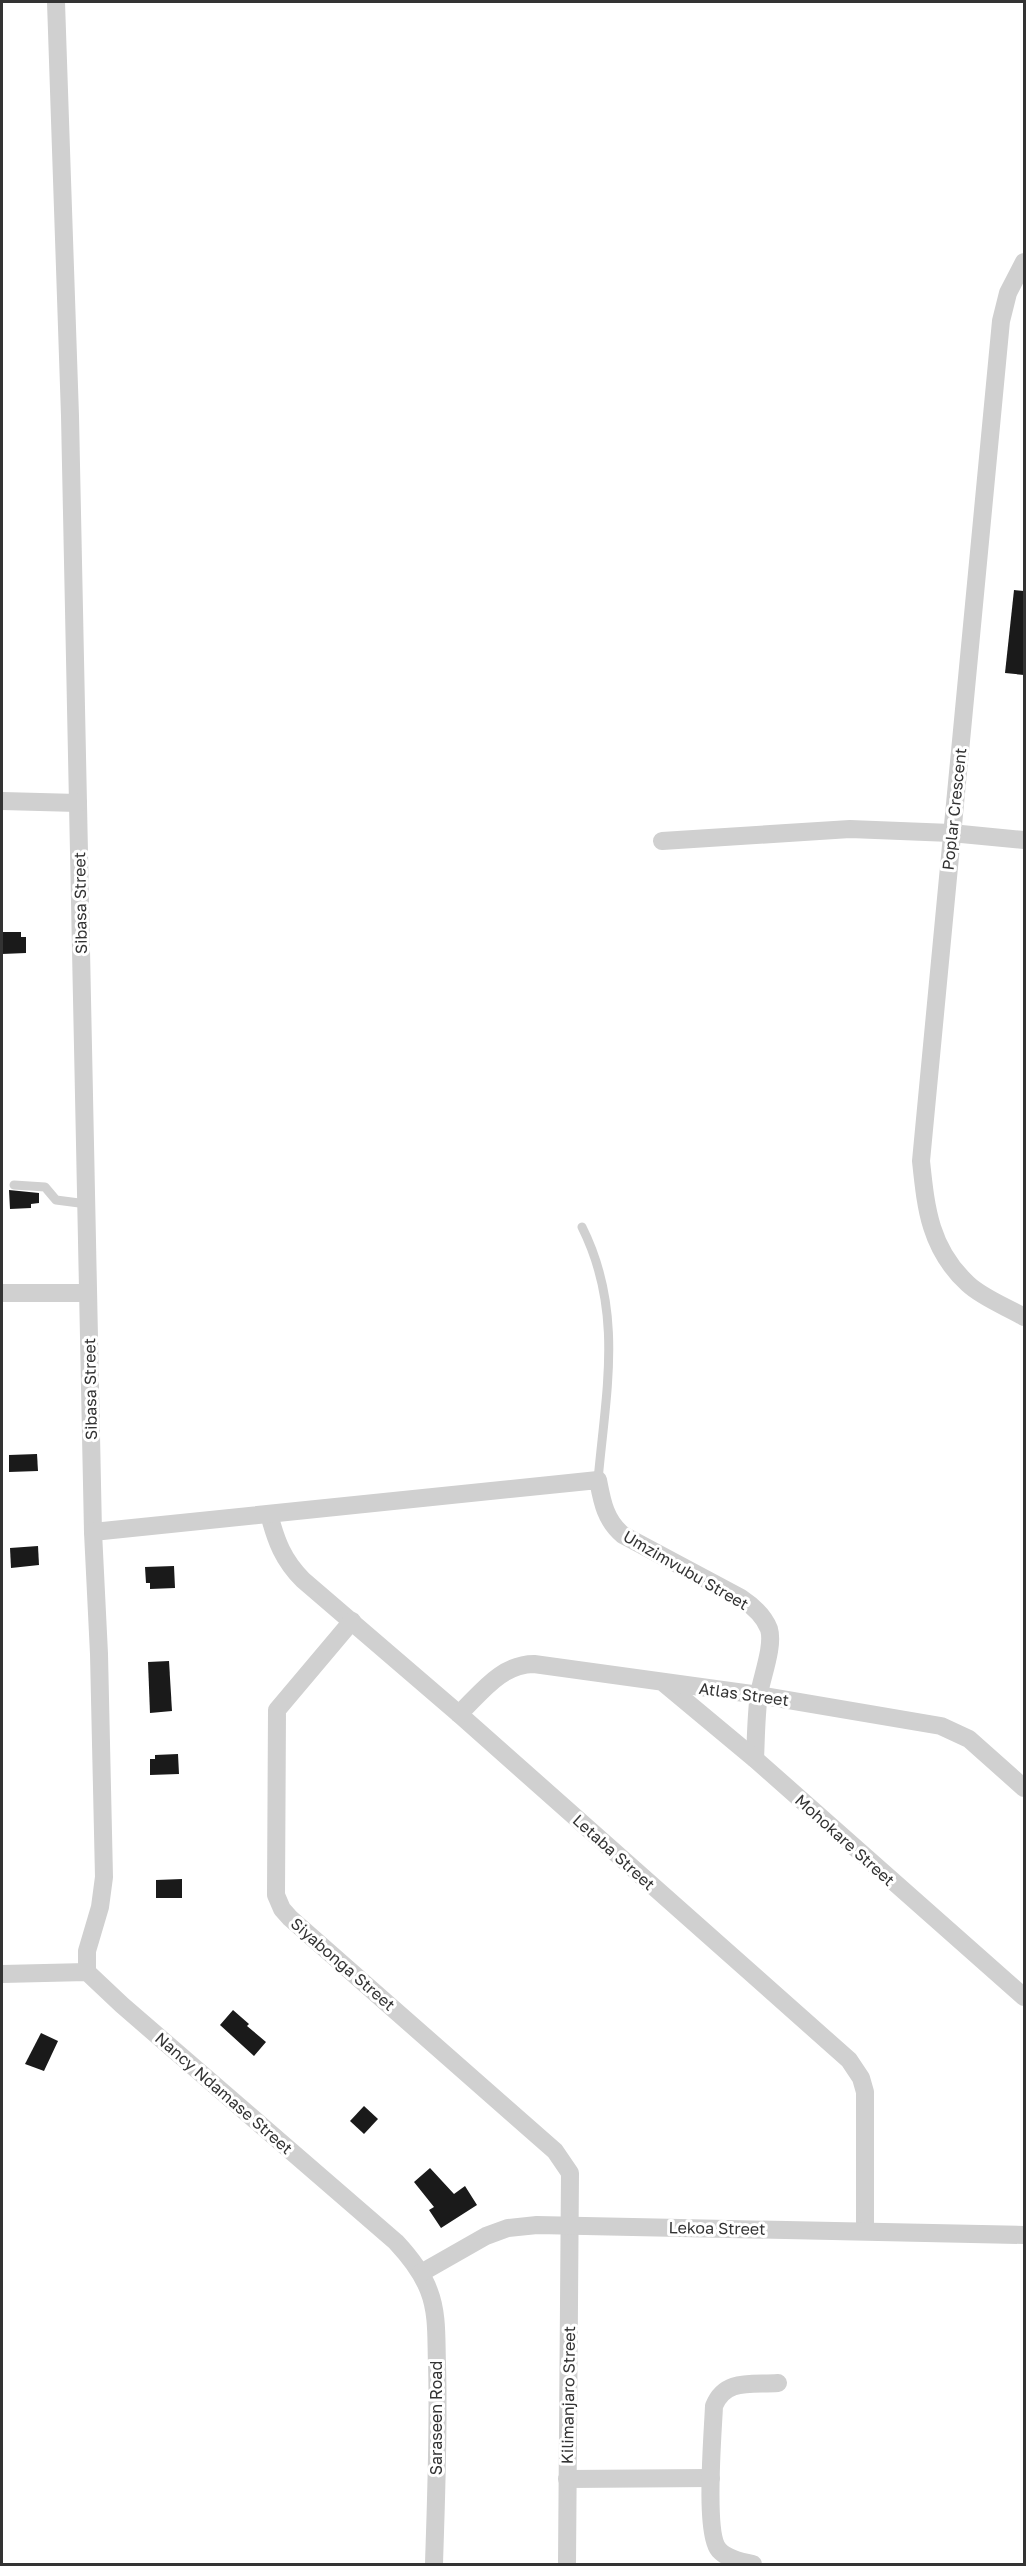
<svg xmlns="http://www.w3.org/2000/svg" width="1026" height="2566" viewBox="0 0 1026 2566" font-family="'Golos Text',sans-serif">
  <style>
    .building { fill: #1a1a1a }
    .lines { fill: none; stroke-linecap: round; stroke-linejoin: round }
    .service { stroke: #d0d0d0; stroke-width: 9 }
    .minor { stroke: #d0d0d0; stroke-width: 18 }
    .labels { text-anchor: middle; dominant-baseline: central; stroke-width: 6; stroke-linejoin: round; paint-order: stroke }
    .street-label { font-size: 16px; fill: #333; stroke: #fff }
  </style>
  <rect width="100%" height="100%" fill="#fff"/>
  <g class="building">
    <path d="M 1014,590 L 1024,591 L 1024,675 L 1005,673 Z"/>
    <path d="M 2,932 L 21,932 L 21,937 L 26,937 L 26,953 L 2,954 Z"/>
    <path d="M 9,1190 L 39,1193 L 39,1203 L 31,1204 L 31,1208 L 10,1209 Z"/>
    <path d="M 37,1454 L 38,1471 L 9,1472 L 9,1455 Z"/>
    <path d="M 38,1546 L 39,1565 L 11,1568 L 10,1548 Z"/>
    <path d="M 174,1566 L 175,1588 L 150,1589 L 150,1583 L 146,1583 L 145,1567 Z"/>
    <path d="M 169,1661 L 172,1711 L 150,1713 L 148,1662 Z"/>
    <path d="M 178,1754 L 179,1774 L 150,1775 L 150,1759 L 155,1759 L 155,1755 Z"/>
    <path d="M 182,1879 L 182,1898 L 156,1898 L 156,1880 Z"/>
    <path d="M 233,2010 L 249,2024 L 247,2026 L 266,2042 L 254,2056 L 220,2025 Z"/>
    <path d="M 41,2033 L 58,2041 L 44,2071 L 25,2064 Z"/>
    <path d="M 364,2106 L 378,2119 L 364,2134 L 350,2121 Z"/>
    <path d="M 430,2168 L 454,2194 L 465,2186 L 477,2205 L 441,2228 L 429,2210 L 434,2207 L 414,2182 Z"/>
  </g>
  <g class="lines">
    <g class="service">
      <path d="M 14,1185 L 45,1187 L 56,1200 L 87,1204"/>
      <path d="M 582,1227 C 624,1311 606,1391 598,1480"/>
    </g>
    <g class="minor">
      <path d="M 56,2 L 70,416 L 93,1532 L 99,1654 L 104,1877 L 100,1907 L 87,1951 L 87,1972"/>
      <path d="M 1024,262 L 1008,293 L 1001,321 L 921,1161 C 926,1209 930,1249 968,1284 C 983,1298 1007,1307 1024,1317"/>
      <path d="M 2,801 L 78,803"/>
      <path d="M 662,841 L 850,829 L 951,833 L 1024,840"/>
      <path d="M 2,1293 L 88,1293"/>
      <path d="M 269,1514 C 276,1541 283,1560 303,1580 L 459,1714 L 849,2060 L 861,2078 L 865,2092 L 865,2231"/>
      <path d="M 93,1532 L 598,1480 C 602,1501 605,1520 623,1535 L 741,1598 C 753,1606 764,1616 769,1629 C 774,1646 762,1676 759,1694 C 756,1715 756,1738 755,1759"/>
      <path d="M 352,1621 L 277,1710 L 276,1895 L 282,1909 L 290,1918 L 555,2151 L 570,2173 L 567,2564"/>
      <path d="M 665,1684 L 755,1759 L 1024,1997"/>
      <path d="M 459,1714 C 481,1693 501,1664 534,1664 L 759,1695 L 941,1726 L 969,1739 L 1024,1788"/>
      <path d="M 2,1974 L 87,1972 L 122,2005 L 396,2242 C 410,2257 422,2272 429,2291 C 438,2314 436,2340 437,2364 C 439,2430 436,2498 434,2564"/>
      <path d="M 421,2273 L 486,2236 L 508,2228 L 537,2225 L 1024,2235"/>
      <path d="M 567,2479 L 711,2478"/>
      <path d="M 753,2564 C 742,2562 727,2559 719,2550 C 704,2534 713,2432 714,2406 C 725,2378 752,2385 778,2383"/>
    </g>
  </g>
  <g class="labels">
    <g class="street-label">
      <text transform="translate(954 809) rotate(-84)">Poplar Crescent</text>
      <text transform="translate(80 903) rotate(-91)">Sibasa Street</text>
      <text transform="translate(90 1389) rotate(-91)">Sibasa Street</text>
      <text transform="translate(686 1570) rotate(30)">Umzimvubu Street</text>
      <text transform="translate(744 1694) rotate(8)">Atlas Street</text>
      <text transform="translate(845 1840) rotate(42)">Mohokare Street</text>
      <text transform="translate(614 1852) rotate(42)">Letaba Street</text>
      <text transform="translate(343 1964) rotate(41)">Siyabonga Street</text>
      <text transform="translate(224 2093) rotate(41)">Nancy Ndamase Street</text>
      <text transform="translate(717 2228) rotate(1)">Lekoa Street</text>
      <text transform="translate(568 2395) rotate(-89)">Kilimanjaro Street</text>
      <text transform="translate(436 2418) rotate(-90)">Saraseen Road</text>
    </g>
  </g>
  <rect width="1026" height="2566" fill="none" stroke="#333333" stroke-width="6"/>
</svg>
